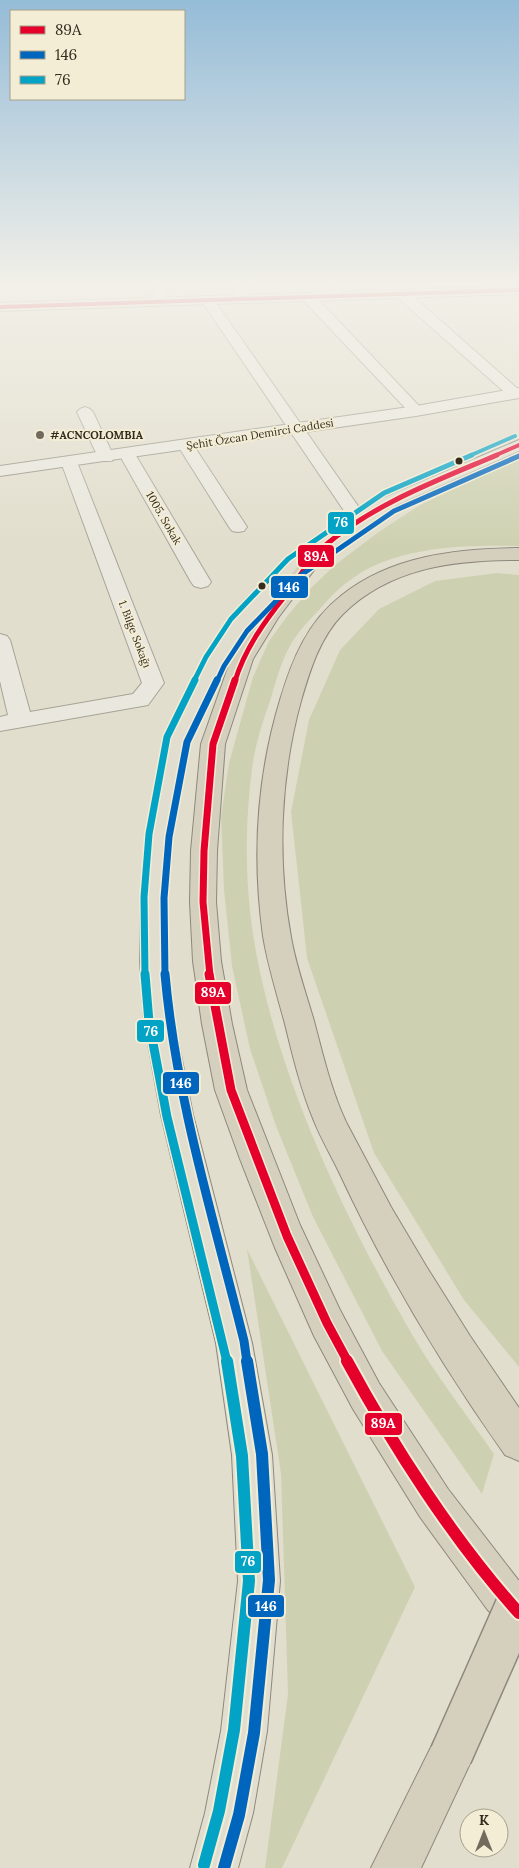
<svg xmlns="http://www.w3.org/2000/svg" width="519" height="1868" viewBox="0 0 519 1868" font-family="Lora,serif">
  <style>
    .green { fill: #ced1b1 }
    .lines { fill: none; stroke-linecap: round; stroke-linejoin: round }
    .street-casing { stroke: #a7a396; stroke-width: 2 }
    .secondary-casing { stroke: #979286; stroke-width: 2 }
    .primary-casing { stroke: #8d887d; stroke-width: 2 }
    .highway-casing { stroke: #8d887d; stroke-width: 2 }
    .street { fill: #eae8de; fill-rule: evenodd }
    .secondary { fill: #eae8de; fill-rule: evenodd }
    .primary { fill: #e1ded0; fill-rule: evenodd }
    .highway { fill: #d5cfbe; fill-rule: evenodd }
    .highway-bridge-casing { stroke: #8d887d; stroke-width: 45; stroke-linecap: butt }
    .highway-bridge { stroke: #d5cfbe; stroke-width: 42 }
    .bus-1-far4-casing { stroke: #f2edd4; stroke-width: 5.5 }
    .bus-1-far3-casing { stroke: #f2edd4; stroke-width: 8 }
    .bus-1-far2-casing { stroke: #f2edd4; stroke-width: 10 }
    .bus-1-far1-casing { stroke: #f2edd4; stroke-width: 12 }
    .bus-1-casing { stroke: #f2edd4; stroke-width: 16 }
    .bus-2-far3-casing { stroke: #f2edd4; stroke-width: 8 }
    .bus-2-far2-casing { stroke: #f2edd4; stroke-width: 10 }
    .bus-2-far1-casing { stroke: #f2edd4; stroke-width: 12 }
    .bus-2-casing { stroke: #f2edd4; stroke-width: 16 }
    .bus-3-far4-casing { stroke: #f2edd4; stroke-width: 5.5 }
    .bus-3-far3-casing { stroke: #f2edd4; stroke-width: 8 }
    .bus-3-far2-casing { stroke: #f2edd4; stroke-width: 10 }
    .bus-3-far1-casing { stroke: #f2edd4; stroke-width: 12 }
    .bus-3-casing { stroke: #f2edd4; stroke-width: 16 }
    .bus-1-far4 { stroke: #e4002b; stroke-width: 4 }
    .bus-1-far3 { stroke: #e4002b; stroke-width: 5 }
    .bus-1-far2 { stroke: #e4002b; stroke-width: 7 }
    .bus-1-far1 { stroke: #e4002b; stroke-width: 9 }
    .bus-1 { stroke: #e4002b; stroke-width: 12 }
    .bus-2-far3 { stroke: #0065bd; stroke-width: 5 }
    .bus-2-far2 { stroke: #0065bd; stroke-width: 7 }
    .bus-2-far1 { stroke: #0065bd; stroke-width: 9 }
    .bus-2 { stroke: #0065bd; stroke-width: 12 }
    .bus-3-far4 { stroke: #03a3c5; stroke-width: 4 }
    .bus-3-far3 { stroke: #03a3c5; stroke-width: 5 }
    .bus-3-far2 { stroke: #03a3c5; stroke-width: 7 }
    .bus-3-far1 { stroke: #03a3c5; stroke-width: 9 }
    .bus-3 { stroke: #03a3c5; stroke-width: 12 }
    .poi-dot { fill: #726a5c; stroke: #f2edd4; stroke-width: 2 }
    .bus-dot { fill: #352c1f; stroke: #f2edd4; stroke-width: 2 }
    .labels { text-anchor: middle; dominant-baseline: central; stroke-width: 4; stroke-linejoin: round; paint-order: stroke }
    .far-street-label { font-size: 11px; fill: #352c1f; stroke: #f2edd4 }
    .far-poi-label { font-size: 11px; font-weight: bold; fill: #352c1f; stroke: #f2edd4; text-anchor: start }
    .line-badge { stroke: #f2edd4; stroke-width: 2 }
    .badge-label { font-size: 14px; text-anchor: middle; font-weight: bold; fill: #fff }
  </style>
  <rect width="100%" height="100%" fill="#e2decd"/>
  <g class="green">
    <path d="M 519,458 L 519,546 C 467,545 397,546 353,578 C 341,586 330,597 320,609 C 310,619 298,632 291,644 C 282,660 276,680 271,698 C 263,721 255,745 252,769 C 244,831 245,896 257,957 C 282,1087 347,1222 413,1336 C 437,1377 467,1415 494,1454 L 482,1494 L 382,1351 L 313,1217 L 276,1126 L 250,1049 L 232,966 L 224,890 L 221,816 L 229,763 L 253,677 L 269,641 L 288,615 L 311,588 L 335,565 L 380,531 L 422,504 Z"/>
    <path d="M 497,573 L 519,575 L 519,1367 L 464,1300 L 374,1153 L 307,958 L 291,812 L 309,720 L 340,650 L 379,609 L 435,581 Z"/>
    <path d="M 247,1249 L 415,1587 L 282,1868 L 265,1868 L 288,1694 L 281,1474 Z"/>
  </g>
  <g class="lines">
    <g class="street-casing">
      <g id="street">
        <path d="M 159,284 L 171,284 L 159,305 L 149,305 L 147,302 Z"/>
        <path d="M 239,284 L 251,284 L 243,302 L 238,303 L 232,299 Z"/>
        <path d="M 332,284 L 344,284 L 339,299 L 334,300 L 328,296 Z"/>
        <path d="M 402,290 L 407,291 L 519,390 L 519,398 L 510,397 L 397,297 L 396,294 L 397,291 Z"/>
        <path d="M 308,293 L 313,294 L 421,408 L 424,411 L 421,414 L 411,414 L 303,300 L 302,297 Z"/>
        <path d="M 207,296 L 212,297 L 365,516 L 368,520 L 365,524 L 359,525 L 353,524 L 201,300 Z"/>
        <path d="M 85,407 L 90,409 L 93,412 L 114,457 L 112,461 L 100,461 L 98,457 L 77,412 L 80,409 Z"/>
        <path d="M 186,441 L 192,443 L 247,527 L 244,531 L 238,532 L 232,531 L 229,527 L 178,446 L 180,443 Z"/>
        <path d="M 127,449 L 133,450 L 135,454 L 211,582 L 208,586 L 201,588 L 194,586 L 191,582 L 119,454 L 121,450 Z"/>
        <path d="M 69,457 L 75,458 L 77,462 L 164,683 L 148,705 L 0,731 L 0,717 L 8,715 L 0,681 L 0,634 L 7,636 L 10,640 L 30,712 L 133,694 L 142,683 L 61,462 L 63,458 Z"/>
      </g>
    </g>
    <g class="secondary-casing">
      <g id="secondary">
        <path d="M 519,286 L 519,294 L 0,311 L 0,303 Z"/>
        <path d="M 519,388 L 519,398 L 416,416 L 0,476 L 0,466 L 416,406 Z"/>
      </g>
    </g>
    <g class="primary-casing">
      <path id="primary" d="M 519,440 L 519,451 L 395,506 L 301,571 L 247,629 L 226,661 L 189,739 L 172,836 L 167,898 L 168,961 L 174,1021 L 193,1115 L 252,1343 L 272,1455 L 280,1581 L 267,1731 L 253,1813 L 238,1868 L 190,1868 L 205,1813 L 221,1731 L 238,1581 L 232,1455 L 216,1343 L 161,1115 L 144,1021 L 140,961 L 141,898 L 146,836 L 165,739 L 204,661 L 232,621 L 287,563 L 383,498 Z"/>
    </g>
    <g class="highway-casing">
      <g id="highway">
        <path d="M 321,543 L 328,545 L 330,549 L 278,618 L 253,659 L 225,744 L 217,851 L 216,902 L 221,961 L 232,1024 L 247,1090 L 300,1225 L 340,1310 L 379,1383 L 448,1489 L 519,1581 L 519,1635 L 504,1628 L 487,1609 L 420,1517 L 353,1409 L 314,1336 L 275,1248 L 240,1159 L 215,1090 L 202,1024 L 193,961 L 190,902 L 191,851 L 201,744 L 231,659 L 262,612 L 314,545 Z"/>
        <path d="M 519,548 L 519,560 C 455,560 391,567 343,614 C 320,637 310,670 301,701 C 280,777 277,860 291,937 C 296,966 306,993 314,1021 C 323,1055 331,1090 346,1122 L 391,1207 L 426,1266 L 470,1336 L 519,1408 L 519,1461 L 505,1455 C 442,1366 385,1271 339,1172 C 331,1155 321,1139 314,1121 C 301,1090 293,1057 285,1024 C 277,994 268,966 263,936 C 252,857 257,776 280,700 C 292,660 307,622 342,595 C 392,555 457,549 519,548 Z"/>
        <path d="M 451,1732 L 467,1739 L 474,1755 L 421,1868 L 371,1868 L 435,1739 Z"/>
      </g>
    </g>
    <use href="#street" class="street"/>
    <use href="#secondary" class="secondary"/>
    <use href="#primary" class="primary"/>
    <use href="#highway" class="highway"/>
    <g class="highway-bridge-casing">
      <path id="highway-bridge" d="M 451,1755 L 519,1601"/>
    </g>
    <use href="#highway-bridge" class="highway-bridge"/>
    <g class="bus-1-far4-casing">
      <g id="bus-1-far4">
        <path d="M 0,307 L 519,290"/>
        <path d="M 494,456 L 519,445"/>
      </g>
    </g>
    <g class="bus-1-far3-casing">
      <path id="bus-1-far3" d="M 235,681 C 245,649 264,622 285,596 C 297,581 308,561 322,548 C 373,504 436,481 497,455"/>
    </g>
    <g class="bus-1-far2-casing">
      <path id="bus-1-far2" d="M 210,976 L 203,902 L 204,851 L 213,744 L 235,680"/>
    </g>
    <g class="bus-1-far1-casing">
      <path id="bus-1-far1" d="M 209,974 L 231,1090 L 287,1236 L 327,1323 L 348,1362"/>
    </g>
    <g class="bus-1-casing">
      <path id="bus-1" d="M 347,1361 C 393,1446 454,1541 519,1613"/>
    </g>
    <g class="bus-2-far3-casing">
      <path id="bus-2-far3" d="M 217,681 L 224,666 L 247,631 L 301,575 L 394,511 L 519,456"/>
    </g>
    <g class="bus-2-far2-casing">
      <path id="bus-2-far2" d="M 165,976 L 164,898 L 169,837 L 187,742 L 217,680"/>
    </g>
    <g class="bus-2-far1-casing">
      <path id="bus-2-far1" d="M 165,974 C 176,1099 214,1220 244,1341 L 247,1362"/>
    </g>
    <g class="bus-2-casing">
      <path id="bus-2" d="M 224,1868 L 239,1815 L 254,1733 L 269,1580 L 262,1454 L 247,1361"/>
    </g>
    <g class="bus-3-far4-casing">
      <path id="bus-3-far4" d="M 469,456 L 515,436"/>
    </g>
    <g class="bus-3-far3-casing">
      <path id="bus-3-far3" d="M 194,681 L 206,657 L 231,619 L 288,559 L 384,493 L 472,455"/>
    </g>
    <g class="bus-3-far2-casing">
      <path id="bus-3-far2" d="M 145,976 L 144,897 L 149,834 L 167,737 L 195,680"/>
    </g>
    <g class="bus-3-far1-casing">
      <path id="bus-3-far1" d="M 145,974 L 149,1022 L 167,1117 L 227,1362"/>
    </g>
    <g class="bus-3-casing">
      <path id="bus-3" d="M 204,1865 L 219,1811 L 234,1730 L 249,1581 L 242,1456 L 227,1361"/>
    </g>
    <use href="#bus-1-far4" class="bus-1-far4"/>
    <use href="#bus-1-far3" class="bus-1-far3"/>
    <use href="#bus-1-far2" class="bus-1-far2"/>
    <use href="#bus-1-far1" class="bus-1-far1"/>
    <use href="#bus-1" class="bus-1"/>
    <use href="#bus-2-far3" class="bus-2-far3"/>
    <use href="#bus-2-far2" class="bus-2-far2"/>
    <use href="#bus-2-far1" class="bus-2-far1"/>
    <use href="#bus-2" class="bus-2"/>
    <use href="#bus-3-far4" class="bus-3-far4"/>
    <use href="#bus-3-far3" class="bus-3-far3"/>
    <use href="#bus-3-far2" class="bus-3-far2"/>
    <use href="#bus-3-far1" class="bus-3-far1"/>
    <use href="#bus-3" class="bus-3"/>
  </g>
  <linearGradient id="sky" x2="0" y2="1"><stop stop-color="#95bcd8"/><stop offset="0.52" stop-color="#f2f0e8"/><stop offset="1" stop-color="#f2f0e8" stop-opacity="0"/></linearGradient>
  <rect width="519" height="545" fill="url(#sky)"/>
  <circle class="poi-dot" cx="40" cy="435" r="5"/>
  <g class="bus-dot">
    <circle cx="459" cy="461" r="4.5"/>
    <circle cx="262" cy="586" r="4.5"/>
  </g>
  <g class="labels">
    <g class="far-street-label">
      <text transform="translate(260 434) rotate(-9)">Şehit Özcan Demirci Caddesi</text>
      <text transform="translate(164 518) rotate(60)">1005. Sokak</text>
      <text transform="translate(135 634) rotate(69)">1. Bilge Sokağı</text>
    </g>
    <g class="far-poi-label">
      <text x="50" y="435">#ACNCOLOMBIA</text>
    </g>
  </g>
  <g class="line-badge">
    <rect x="327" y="511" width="28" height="24" rx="5" fill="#03a3c5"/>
    <rect x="297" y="544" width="38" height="24" rx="5" fill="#e4002b"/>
    <rect x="270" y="575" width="39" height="24" rx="5" fill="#0065bd"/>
    <rect x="194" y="981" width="38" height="24" rx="5" fill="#e4002b"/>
    <rect x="136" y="1019" width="29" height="24" rx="5" fill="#03a3c5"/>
    <rect x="162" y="1071" width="38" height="24" rx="5" fill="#0065bd"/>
    <rect x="364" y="1412" width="39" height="24" rx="5" fill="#e4002b"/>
    <rect x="234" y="1550" width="28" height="24" rx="5" fill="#03a3c5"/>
    <rect x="247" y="1594" width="38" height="24" rx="5" fill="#0065bd"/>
  </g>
  <g class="badge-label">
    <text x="341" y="527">76</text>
    <text x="316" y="561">89A</text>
    <text x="289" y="592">146</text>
    <text x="213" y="997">89A</text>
    <text x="151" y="1036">76</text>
    <text x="181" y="1088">146</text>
    <text x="383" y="1428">89A</text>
    <text x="248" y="1566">76</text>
    <text x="266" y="1611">146</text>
  </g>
  <rect x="10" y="10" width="175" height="90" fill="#f2edd4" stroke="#a6a08c"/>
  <rect x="20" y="26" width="25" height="8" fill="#e4002b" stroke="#a6a08c"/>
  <text x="55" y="35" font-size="15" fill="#352c1f">89A</text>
  <rect x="20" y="51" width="25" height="8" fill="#0065bd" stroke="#a6a08c"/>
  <text x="55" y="60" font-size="15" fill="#352c1f">146</text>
  <rect x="20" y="76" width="25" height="8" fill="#03a3c5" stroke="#a6a08c"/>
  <text x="55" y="85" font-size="15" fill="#352c1f">76</text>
  <g transform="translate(484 1833)"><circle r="24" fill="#f2edd4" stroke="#a6a08c"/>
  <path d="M0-4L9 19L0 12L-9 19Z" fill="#726a5c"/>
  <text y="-8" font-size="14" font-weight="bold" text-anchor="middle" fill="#352c1f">K</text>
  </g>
</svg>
